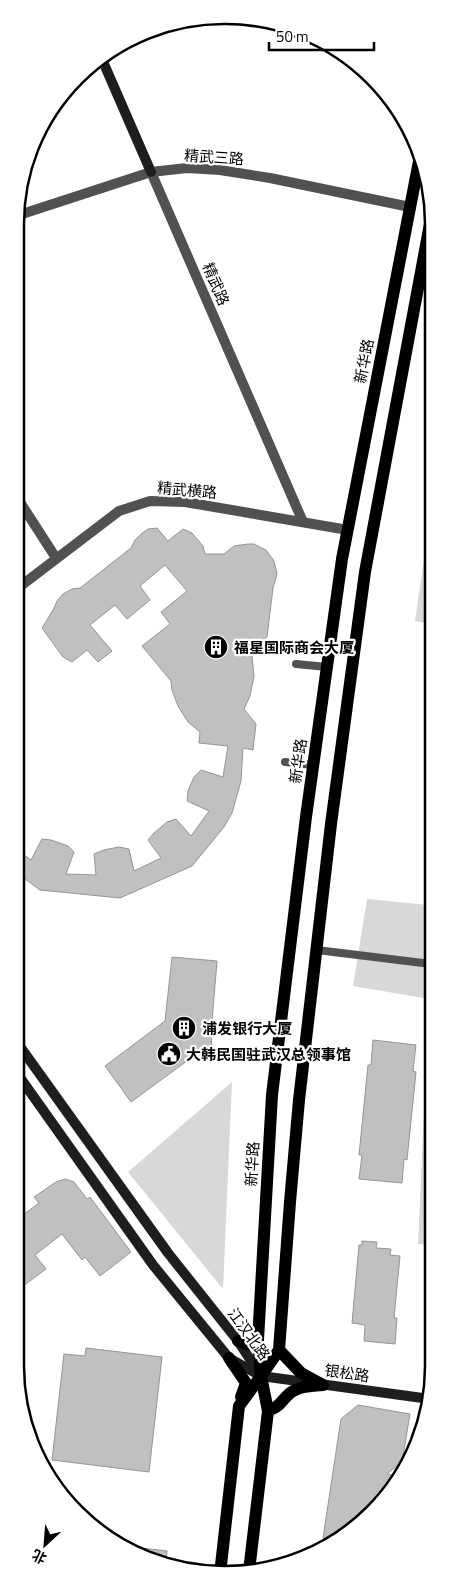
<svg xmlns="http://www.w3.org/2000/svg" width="449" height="1590" viewBox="0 0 449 1590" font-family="'Titillium Web','Noto Sans SC',sans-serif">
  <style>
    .green { fill: #d8d8d8 }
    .building { fill: #c0c0c0; stroke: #959595 }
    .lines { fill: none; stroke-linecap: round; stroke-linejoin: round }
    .lane { stroke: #515151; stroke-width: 8 }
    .street { stroke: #515151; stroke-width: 10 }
    .secondary { stroke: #1e1e1e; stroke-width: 10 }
    .primary { stroke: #000; stroke-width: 12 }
    .labels { text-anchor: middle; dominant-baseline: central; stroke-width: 4.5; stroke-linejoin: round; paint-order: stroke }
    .street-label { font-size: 15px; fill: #000; stroke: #fff }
    .poi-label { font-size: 15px; font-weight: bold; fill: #000; stroke: #fff; text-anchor: start }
    .rim { fill: none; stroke: #000; stroke-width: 2.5 }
  </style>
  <rect width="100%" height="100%" fill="#fff"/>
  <g class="green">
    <path d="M 432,505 L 431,624 L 415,621 Z"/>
    <path d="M 431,894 L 430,1245 L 418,1244 L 429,999 L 353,986 L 367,899 L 429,905 Z"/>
    <path d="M 232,1082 L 223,1289 L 128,1172 Z"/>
  </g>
  <g class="building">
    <path d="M 157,528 L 168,541 L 183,529 L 192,533 L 203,546 L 205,554 L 224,554 L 234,546 L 248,544 L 254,544 L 266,550 L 274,561 L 277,574 L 273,588 L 267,637 L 249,648 L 252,656 L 254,676 L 250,696 L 244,709 L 256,724 L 253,750 L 243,748 L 241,781 L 232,813 L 224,827 L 192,866 L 120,898 L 40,890 L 17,873 L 17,850 L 31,860 L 42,839 L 51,840 L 68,846 L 74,852 L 66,874 L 96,875 L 94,854 L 104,850 L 119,847 L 129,849 L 134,871 L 161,858 L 148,840 L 154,833 L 167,822 L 176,819 L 191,836 L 209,811 L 187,801 L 188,791 L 194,777 L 201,770 L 223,777 L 228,746 L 199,743 L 200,732 L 188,722 L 178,706 L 172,690 L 171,681 L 142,646 L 170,624 L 161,612 L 187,591 L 165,565 L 140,586 L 150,600 L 127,619 L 115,605 L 90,625 L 112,651 L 98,662 L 87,650 L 72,662 L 63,657 L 42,628 L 53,610 L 57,601 L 63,594 L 72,589 L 80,588 L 131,548 L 135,540 L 141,534 L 148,529 Z"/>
    <path d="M 172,957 L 217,961 L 211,1034 L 212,1048 L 210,1053 L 204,1059 L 199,1060 L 191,1058 L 131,1102 L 105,1066 L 165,1021 Z"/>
    <path d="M 373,1040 L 416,1045 L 413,1071 L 416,1072 L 407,1160 L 404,1159 L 402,1183 L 359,1179 L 362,1155 L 359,1155 L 368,1065 L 371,1065 Z"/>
    <path d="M 65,1179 L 74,1182 L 87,1199 L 90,1197 L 131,1252 L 100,1276 L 85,1257 L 82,1260 L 62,1234 L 35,1255 L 46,1269 L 15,1292 L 15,1221 L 39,1203 L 34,1197 L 56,1182 Z"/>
    <path d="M 362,1241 L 377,1242 L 376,1248 L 391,1249 L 390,1255 L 400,1256 L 394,1318 L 397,1318 L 395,1344 L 364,1341 L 365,1325 L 352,1323 L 359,1245 L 362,1245 Z"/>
    <path d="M 86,1348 L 162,1357 L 149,1472 L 52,1460 L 64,1354 L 85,1356 Z"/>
    <path d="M 358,1405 L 410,1414 L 402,1462 L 387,1474 L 400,1477 L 352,1532 L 335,1540 L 323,1538 L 341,1419 Z"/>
    <path d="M 133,1547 L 167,1551 L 166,1562 L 132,1554 Z"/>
  </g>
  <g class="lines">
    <g class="lane">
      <path d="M 296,664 L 327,667"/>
      <path d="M 285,762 L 313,765"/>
      <path d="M 317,950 L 431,964"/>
    </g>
    <g class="street">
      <path d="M 151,172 L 303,522"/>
      <path d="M 19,215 L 151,172 L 187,168 L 220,170 L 270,178 L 410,207"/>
      <path d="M 18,499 L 56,558"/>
      <path d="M 18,588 L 119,511 L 150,501 L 185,502 L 348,530"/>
    </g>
    <g class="secondary">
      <path d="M 101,57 L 151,172"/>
      <path d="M 16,1041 L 168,1253 L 238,1341 L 259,1373"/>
      <path d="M 16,1072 L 153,1265 L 229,1358 L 261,1376 L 430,1399"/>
    </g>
    <g class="primary">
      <path d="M 238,1341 L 248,1344 L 258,1340"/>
      <path d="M 229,1358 L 246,1383 L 241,1397"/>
      <path d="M 268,1411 C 281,1405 278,1405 287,1396 C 296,1386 310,1386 323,1385 L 301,1373 L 279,1350"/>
      <path d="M 249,1571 L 268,1411 L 261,1376 L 279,1350 L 290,1202 L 299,1100 L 331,824 L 365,572 L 432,213"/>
      <path d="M 220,1574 L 239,1406 L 261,1376 L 258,1340 L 272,1095 L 306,817 L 342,559 L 420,156"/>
    </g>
  </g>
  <defs>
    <g id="building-disc" transform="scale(1.25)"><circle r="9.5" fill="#000" stroke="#fff"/><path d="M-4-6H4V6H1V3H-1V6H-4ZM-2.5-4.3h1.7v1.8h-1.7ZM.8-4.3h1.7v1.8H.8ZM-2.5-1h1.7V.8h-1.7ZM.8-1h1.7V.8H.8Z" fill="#fff"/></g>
    <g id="civic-disc" transform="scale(1.25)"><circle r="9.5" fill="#000" stroke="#fff"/><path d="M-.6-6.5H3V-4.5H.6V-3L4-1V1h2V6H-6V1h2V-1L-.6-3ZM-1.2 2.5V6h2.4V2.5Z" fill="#fff"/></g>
  </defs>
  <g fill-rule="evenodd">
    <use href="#building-disc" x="216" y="647"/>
    <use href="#building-disc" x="184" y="1028"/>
    <use href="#civic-disc" x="169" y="1054"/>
  </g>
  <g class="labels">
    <g class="street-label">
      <text transform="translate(214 157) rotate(4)">精武三路</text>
      <text transform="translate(216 284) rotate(67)">精武路</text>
      <text transform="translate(364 361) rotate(-79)">新华路</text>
      <text transform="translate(187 490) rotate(5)">精武横路</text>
      <text transform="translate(298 761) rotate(-82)">新华路</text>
      <text transform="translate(252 1164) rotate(-87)">新华路</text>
      <text transform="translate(249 1334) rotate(54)">江汉北路</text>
      <text transform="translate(347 1373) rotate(8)">银松路</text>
    </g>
    <g class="poi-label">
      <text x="234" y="647">福星国际商会大厦</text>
      <text x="202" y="1028">浦发银行大厦</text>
      <text x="186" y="1054">大韩民国驻武汉总领事馆</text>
    </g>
  </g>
  <path d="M0 0H449V1590H0ZM224 24H225A200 200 0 0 1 425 224V1366A200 200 0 0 1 225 1566H224A200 200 0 0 1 24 1366V224A200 200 0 0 1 224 24Z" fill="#fff" fill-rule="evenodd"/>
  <path class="rim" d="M224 24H225A200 200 0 0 1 425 224V1366A200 200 0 0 1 225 1566H224A200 200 0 0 1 24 1366V224A200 200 0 0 1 224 24Z"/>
  <g transform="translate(45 1545) rotate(206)" stroke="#ffffff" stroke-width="4" paint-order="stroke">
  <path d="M0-4L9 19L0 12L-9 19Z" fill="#000000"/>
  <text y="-8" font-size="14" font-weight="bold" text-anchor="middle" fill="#000000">北</text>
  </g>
  <path d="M269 42v8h105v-8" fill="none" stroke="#000000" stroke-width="2.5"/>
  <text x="276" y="42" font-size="15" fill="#000000" stroke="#ffffff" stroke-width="4" paint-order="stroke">50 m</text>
</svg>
